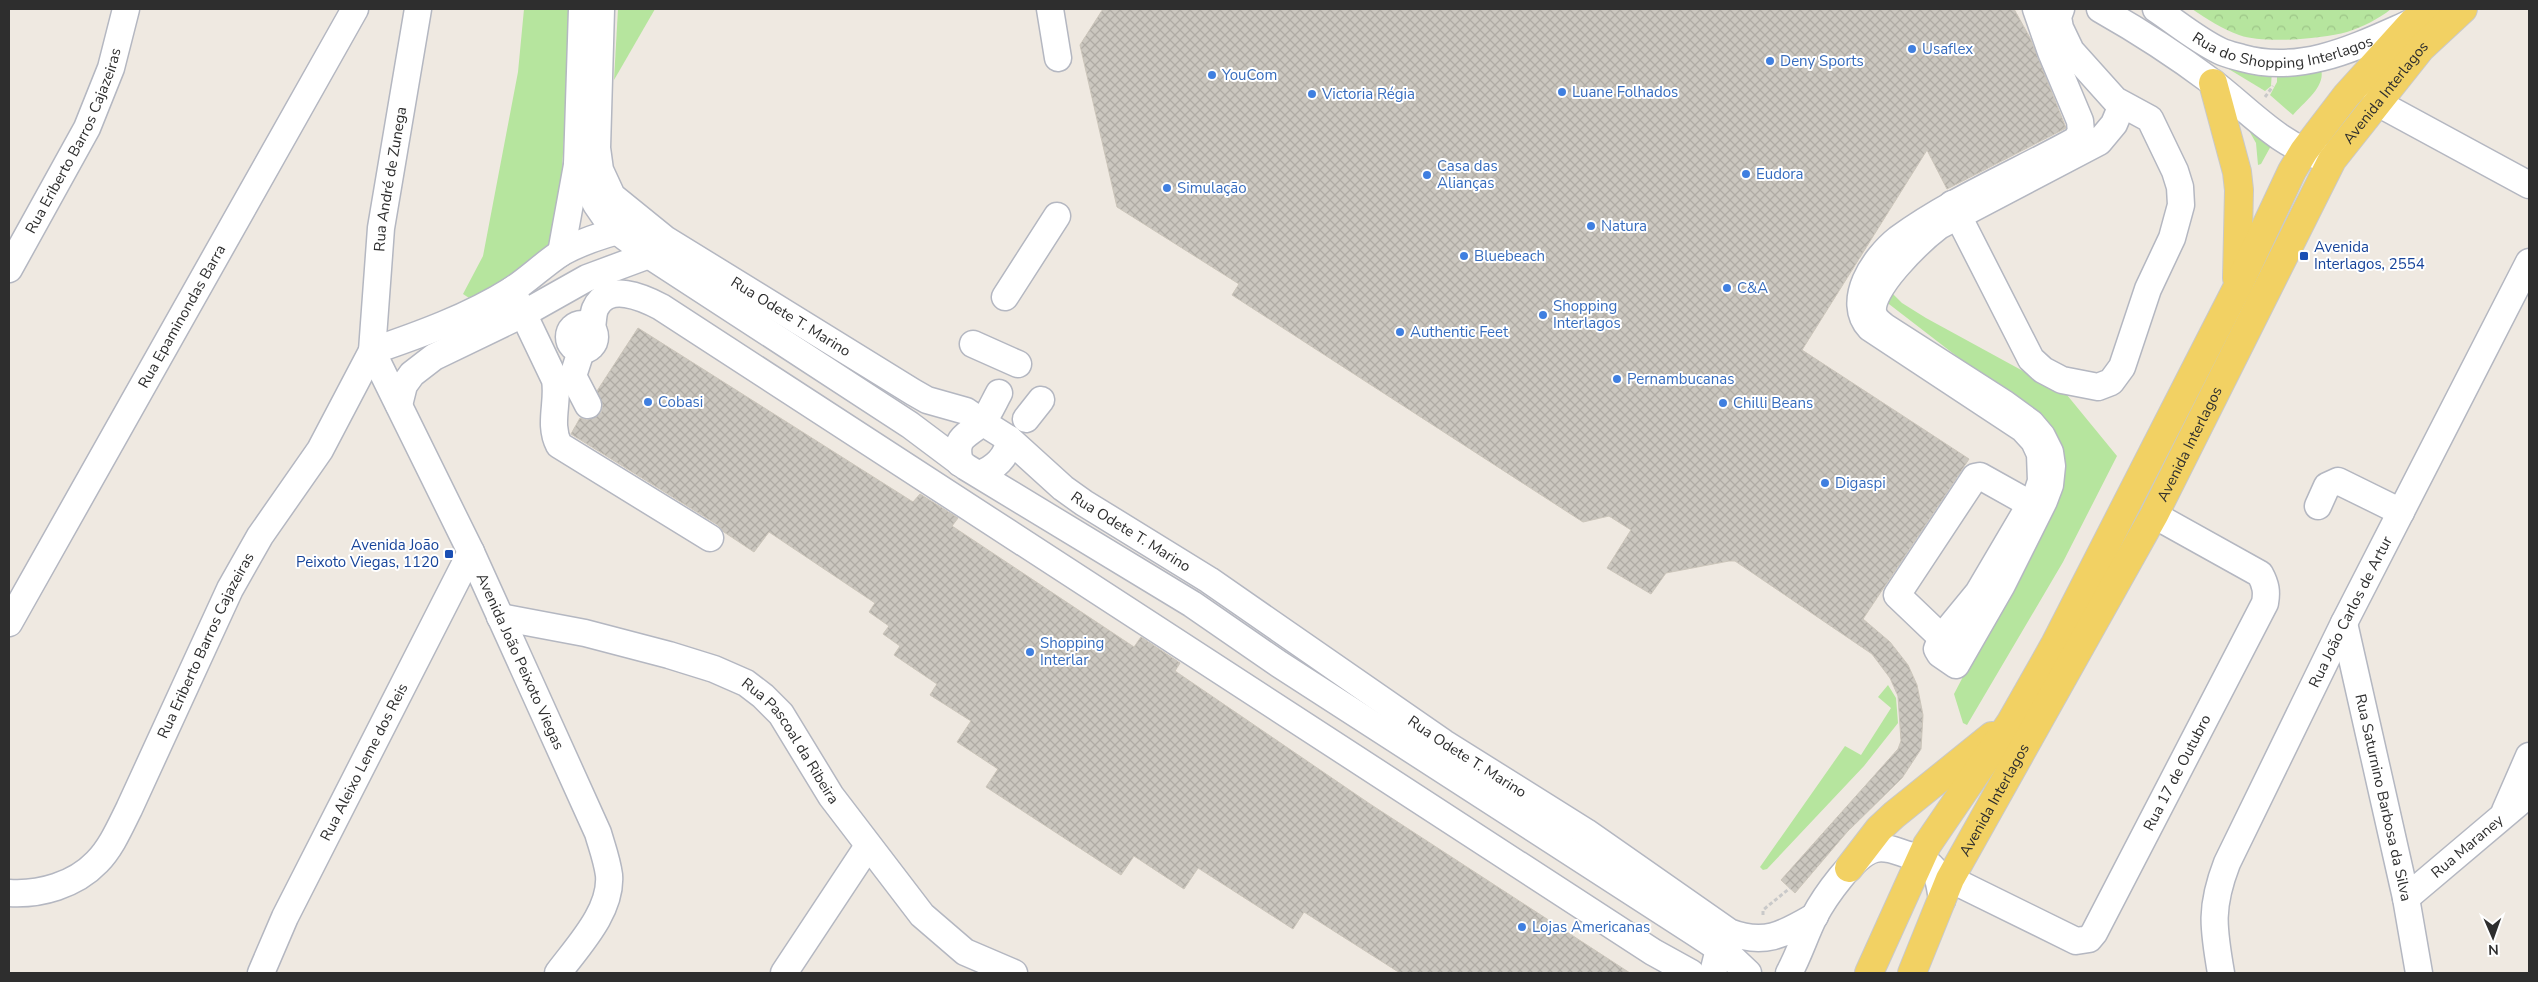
<svg xmlns="http://www.w3.org/2000/svg" width="2538" height="982" viewBox="0 0 2538 982" font-family="'Nunito Sans',sans-serif">
  <style>
    .grass { fill: #b6e59e }
    .forest { fill: url(#forest-crowns) }
    .building { fill: url(#building-cross-hatch); stroke: #cbc5ba }
    .lines { fill: none; stroke-linecap: round; stroke-linejoin: round }
    .minor-casing { stroke: #b4b7c1; stroke-width: 29 }
    .major-casing { stroke: #c9c9c9; stroke-width: 30 }
    .path { stroke: #c9c9c9; stroke-width: 3; stroke-dasharray: 4 2.5; stroke-linecap: butt }
    .minor { stroke: #fff; stroke-width: 26 }
    .major { stroke: #f2d163; stroke-width: 28 }
    .shop-dot { fill: #3f7fe0; stroke: #fff; stroke-width: 2 }
    .transit-dot { fill: #1a4fb4; stroke: #fff; stroke-width: 2 }
    .labels { text-anchor: middle; dominant-baseline: central; stroke-width: 4; stroke-linejoin: round; paint-order: stroke }
    .street-label { font-size: 15px; fill: #2e2e2e; stroke: #fff }
    .shop-label { font-size: 15px; fill: #366cbe; stroke: #fff; text-anchor: start }
    .transit-label { font-size: 15px; fill: #164399; stroke: #fff; text-anchor: start }
  </style>
  <defs>
    <pattern id="forest-crowns" width="20" height="18" patternUnits="userSpaceOnUse" patternTransform="scale(1.25)"><rect width="20" height="18" fill="#b6e59e"/><path d="M2 6a3 3 0 1 1 6 0M12 15a3 3 0 1 1 6 0" fill="none" stroke="#9dc588"/></pattern>
    <pattern id="building-cross-hatch" width="8" height="8" patternUnits="userSpaceOnUse" patternTransform="scale(1.25)"><rect width="8" height="8" fill="#cbc7bf"/><path d="M0 0l8 8M0 8l8-8" fill="none" stroke="#afaba4"/></pattern>
  </defs>
  <rect width="100%" height="100%" fill="#efe9e1"/>
  <g class="grass">
    <path d="M 524,9 L 572,9 L 559,217 L 549,252 L 483,295 L 469,298 L 463,294 L 483,256 L 518,72 Z"/>
    <path d="M 618,9 L 655,9 L 614,80 Z"/>
    <path d="M 2222,65 L 2272,70 L 2271,86 L 2265,91 Z"/>
    <path d="M 2277,69 L 2321,69 C 2326,87 2304,102 2293,115 L 2270,95 L 2277,82 Z"/>
    <path d="M 2247,127 L 2272,144 L 2261,164 L 2258,165 L 2256,143 Z"/>
    <path d="M 1892,293 L 1902,303 L 1926,318 L 2067,395 L 2117,456 L 2063,562 L 1967,725 L 1963,723 L 1954,694 L 2049,511 L 2020,405 L 1885,301 Z"/>
    <path d="M 1888,685 L 1896,698 L 1898,723 L 1864,766 L 1767,869 L 1763,870 L 1760,867 L 1845,746 L 1861,755 L 1891,708 L 1878,697 Z"/>
  </g>
  <path class="forest" d="M 2192,9 L 2391,9 C 2379,19 2362,27 2347,32 C 2321,39 2264,44 2239,35 C 2222,29 2207,19 2192,9 Z"/>
  <g class="building">
    <path d="M 1103,9 L 2014,9 L 2030,38 L 2066,128 L 1947,189 L 1927,150 L 1802,350 L 1969,459 L 1863,619 L 1890,642 L 1908,665 L 1917,685 L 1923,715 L 1921,749 L 1902,778 L 1847,832 L 1795,893 L 1781,880 L 1898,749 L 1901,741 L 1898,696 L 1890,678 L 1872,654 L 1735,561 L 1729,561 L 1666,573 L 1651,594 L 1607,568 L 1631,530 L 1609,516 L 1583,522 L 1232,295 L 1239,284 L 1117,207 L 1080,45 Z"/>
    <path d="M 638,328 L 913,502 L 920,494 L 958,518 L 952,526 L 1134,647 L 1141,637 L 1180,663 L 1175,671 L 1370,804 L 1630,973 L 1400,973 L 1304,912 L 1293,929 L 1198,868 L 1184,889 L 1134,856 L 1121,875 L 986,787 L 998,769 L 957,742 L 971,721 L 930,695 L 937,684 L 894,655 L 900,646 L 883,634 L 889,626 L 869,612 L 875,603 L 769,532 L 754,552 L 724,532 L 718,525 L 571,434 L 580,418 L 587,420 L 594,418 L 601,413 L 603,405 L 597,391 Z"/>
  </g>
  <g class="lines">
    <g class="minor-casing">
      <g id="minor">
        <path d="M 582,9 L 577,165 L 596,204 L 605,217 L 617,231 L 649,255 L 910,425 L 966,467 L 1192,604 L 1279,664 L 1697,934 L 1730,956 L 1748,973"/>
        <path id="s1" d="M 601,9 L 597,148 L 600,170 L 612,196 L 665,239 L 913,392 L 927,400 L 966,411 L 982,422 L 1009,439 L 1063,488 L 1084,503 L 1209,580 L 1444,743 L 1586,832 L 1729,932 C 1765,946 1784,934 1815,916"/>
        <path d="M 1050,9 L 1058,58"/>
        <path d="M 2036,9 L 2051,52 L 2080,121 L 2081,132 L 2076,140 C 2017,173 1953,199 1898,239 C 1874,258 1845,301 1870,328 L 2023,429 L 2034,441 L 2040,454 L 2041,481 L 2037,493 L 1978,593 L 1946,632 L 1939,644 L 1937,649 L 1940,654 L 1956,665 L 2002,585 L 2044,501 L 2050,485 L 2052,466 L 2050,452 L 2042,436 L 2031,423 L 2005,404 L 1885,327 C 1881,324 1876,320 1874,315 C 1865,291 1922,239 1939,226 L 2099,142 L 2114,124 L 2122,105"/>
        <path d="M 2100,9 C 2139,31 2176,55 2212,82 C 2248,109 2280,147 2325,158"/>
        <path id="s2" d="M 2156,9 C 2177,23 2197,40 2220,51 C 2226,54 2235,56 2242,58 C 2303,75 2358,46 2413,22"/>
        <path d="M 2376,102 L 2529,185"/>
        <path d="M 1952,204 L 2031,359 L 2043,370 L 2062,380 L 2098,387 L 2111,382 L 2122,367 L 2148,289 L 2172,238 L 2181,205 L 2180,187 L 2175,171 L 2150,119 L 2115,100 L 2071,51 L 2060,28 L 2058,17 L 2061,9"/>
        <path d="M 561,253 L 577,165"/>
        <path id="s3" d="M 9,269 L 87,128 L 111,68 L 126,9"/>
        <path d="M 512,290 L 555,380 C 559,402 548,424 559,445 L 710,538"/>
        <path d="M 1005,297 L 1057,216"/>
        <circle cx="582" cy="337" r="13"/>
        <path d="M 592,328 C 593,322 593,314 595,309 C 607,281 644,298 661,307 L 1653,952 L 1691,973"/>
        <path d="M 973,344 L 1018,364"/>
        <path id="s4" d="M 372,351 L 471,552 L 598,833 C 602,847 607,860 609,875 C 612,911 578,946 558,973"/>
        <path d="M 372,351 C 419,335 469,317 512,290 C 529,279 544,264 561,253 C 584,240 608,233 633,227"/>
        <path d="M 581,351 L 573,376 L 588,405"/>
        <path d="M 399,405 L 404,385 L 412,374 L 434,357 L 523,314 L 587,278 L 649,255 L 659,245"/>
        <path d="M 1026,419 L 1041,400"/>
        <path d="M 960,463 C 953,435 968,437 983,421 C 989,414 994,402 999,393"/>
        <path d="M 979,474 C 994,469 1008,457 1009,439"/>
        <path d="M 2318,506 L 2327,486 L 2338,481 L 2401,512"/>
        <path id="s5" d="M 500,617 L 585,633 L 669,655 L 714,669 L 746,683 L 763,696 L 781,714 L 831,796 L 922,915 L 965,952 L 1014,973"/>
        <path id="s6" d="M 9,623 L 355,9"/>
        <path id="s7" d="M 2344,623 L 2406,898 L 2419,973"/>
        <path d="M 1942,638 L 1897,595 L 1975,477 L 1980,476 L 2030,504"/>
        <path d="M 2505,811 L 2529,756"/>
        <path id="s8" d="M 1950,879 L 2076,941 L 2089,939 L 2094,933 L 2265,603 C 2267,592 2266,585 2260,574 L 2154,515"/>
        <path id="s9" d="M 9,893 C 40,895 75,885 97,862 C 111,848 120,827 129,809 L 230,589 L 260,536 L 320,450 L 372,351 L 381,228 L 418,9"/>
        <path id="s10" d="M 2406,898 L 2529,794"/>
        <path id="s11" d="M 261,973 L 285,917 L 471,552"/>
        <path d="M 784,973 L 868,846"/>
        <path d="M 1713,973 L 1719,949"/>
        <path d="M 1789,973 C 1799,955 1805,935 1814,917 C 1824,898 1854,854 1875,849 C 1887,846 1898,852 1909,855 C 1937,864 1938,872 1942,900"/>
        <path id="s12" d="M 2221,973 C 2213,927 2210,907 2227,863 L 2344,623 L 2529,262"/>
      </g>
    </g>
    <g class="major-casing">
      <g id="major">
        <path d="M 2213,83 L 2237,172 L 2239,190 L 2237,278"/>
        <path d="M 1849,868 L 1879,829 L 1894,815 L 1992,736"/>
        <path d="M 1869,973 L 1927,845 L 2011,722 L 2054,646 L 2237,288 L 2292,171 L 2304,151 L 2346,96 L 2413,22 L 2430,9"/>
        <path id="s13" d="M 1912,973 L 1950,879 L 2154,515 L 2332,160 L 2421,48 L 2463,9"/>
      </g>
    </g>
    <g class="path">
      <path d="M 2265,97 L 2273,86"/>
      <path d="M 1763,915 L 1763,910 L 1790,888"/>
    </g>
    <use href="#minor" class="minor"/>
    <use href="#major" class="major"/>
  </g>
  <g class="shop-dot">
    <circle cx="1912" cy="49" r="5"/>
    <circle cx="1770" cy="61" r="5"/>
    <circle cx="1212" cy="75" r="5"/>
    <circle cx="1562" cy="92" r="5"/>
    <circle cx="1312" cy="94" r="5"/>
    <circle cx="1746" cy="174" r="5"/>
    <circle cx="1427" cy="175" r="5"/>
    <circle cx="1167" cy="188" r="5"/>
    <circle cx="1591" cy="226" r="5"/>
    <circle cx="1464" cy="256" r="5"/>
    <circle cx="1727" cy="288" r="5"/>
    <circle cx="1543" cy="315" r="5"/>
    <circle cx="1400" cy="332" r="5"/>
    <circle cx="1617" cy="379" r="5"/>
    <circle cx="648" cy="402" r="5"/>
    <circle cx="1723" cy="403" r="5"/>
    <circle cx="1825" cy="483" r="5"/>
    <circle cx="1030" cy="652" r="5"/>
    <circle cx="1522" cy="927" r="5"/>
  </g>
  <g class="transit-dot">
    <rect x="2299" y="251" width="10" height="10" rx="2.5"/>
    <rect x="444" y="549" width="10" height="10" rx="2.5"/>
  </g>
  <g class="labels">
    <g class="street-label">
      <text stroke="none"><textPath href="#s2" startOffset="140">Rua do Shopping Interlagos</textPath></text>
      <text stroke="none"><textPath href="#s13" startOffset="1002">Avenida Interlagos</textPath></text>
      <text stroke="none"><textPath href="#s3" startOffset="144">Rua Eriberto Barros Cajazeiras</textPath></text>
      <text stroke="none"><textPath href="#s9" startOffset="851">Rua André de Zunega</textPath></text>
      <text stroke="none"><textPath href="#s6" startOffset="352">Rua Epaminondas Barra</textPath></text>
      <text stroke="none"><textPath href="#s1" startOffset="406">Rua Odete T. Marino</textPath></text>
      <text stroke="none"><textPath href="#s13" startOffset="598">Avenida Interlagos</textPath></text>
      <text stroke="none"><textPath href="#s1" startOffset="811">Rua Odete T. Marino</textPath></text>
      <text stroke="none"><textPath href="#s12" startOffset="392">Rua João Carlos de Artur</textPath></text>
      <text stroke="none"><textPath href="#s9" startOffset="339">Rua Eriberto Barros Cajazeiras</textPath></text>
      <text stroke="none"><textPath href="#s4" startOffset="344">Avenida João Peixoto Viegas</textPath></text>
      <text stroke="none"><textPath href="#s5" startOffset="329">Rua Pascoal da Ribeira</textPath></text>
      <text stroke="none"><textPath href="#s1" startOffset="1216">Rua Odete T. Marino</textPath></text>
      <text stroke="none"><textPath href="#s11" startOffset="235">Rua Aleixo Leme dos Reis</textPath></text>
      <text stroke="none"><textPath href="#s8" startOffset="342">Rua 17 de Outubro</textPath></text>
      <text stroke="none"><textPath href="#s7" startOffset="179">Rua Saturnino Barbosa da Silva</textPath></text>
      <text stroke="none"><textPath href="#s13" startOffset="192">Avenida Interlagos</textPath></text>
      <text stroke="none"><textPath href="#s10" startOffset="80">Rua Maraney</textPath></text>
    </g>
    <g class="shop-label">
      <text x="1922" y="49">Usaflex</text>
      <text x="1780" y="61">Deny Sports</text>
      <text x="1222" y="75">YouCom</text>
      <text x="1572" y="92">Luane Folhados</text>
      <text x="1322" y="94">Victoria Régia</text>
      <text x="1437" y="166">Casa das<tspan x="1437" dy="17">Alianças</tspan></text>
      <text x="1756" y="174">Eudora</text>
      <text x="1177" y="188">Simulação</text>
      <text x="1601" y="226">Natura</text>
      <text x="1474" y="256">Bluebeach</text>
      <text x="1737" y="288">C&amp;A</text>
      <text x="1553" y="306">Shopping<tspan x="1553" dy="17">Interlagos</tspan></text>
      <text x="1410" y="332">Authentic Feet</text>
      <text x="1627" y="379">Pernambucanas</text>
      <text x="658" y="402">Cobasi</text>
      <text x="1733" y="403">Chilli Beans</text>
      <text x="1835" y="483">Digaspi</text>
      <text x="1040" y="643">Shopping<tspan x="1040" dy="17">Interlar</tspan></text>
      <text x="1532" y="927">Lojas Americanas</text>
    </g>
    <g class="transit-label">
      <text x="2314" y="247">Avenida<tspan x="2314" dy="17">Interlagos, 2554</tspan></text>
      <text x="439" y="545" text-anchor="end">Avenida João<tspan x="439" dy="17">Peixoto Viegas, 1120</tspan></text>
    </g>
  </g>
  <rect width="2538" height="982" fill="none" stroke="#2e2e2e" stroke-width="20"/>
  <g transform="translate(2493 937) rotate(178)" stroke="#ffffff" stroke-width="4" paint-order="stroke">
  <path d="M0-4L9 19L0 12L-9 19Z" fill="#2e2e2e"/>
  <text y="-8" font-size="14" font-weight="bold" text-anchor="middle" fill="#2e2e2e">N</text>
  </g>
</svg>
